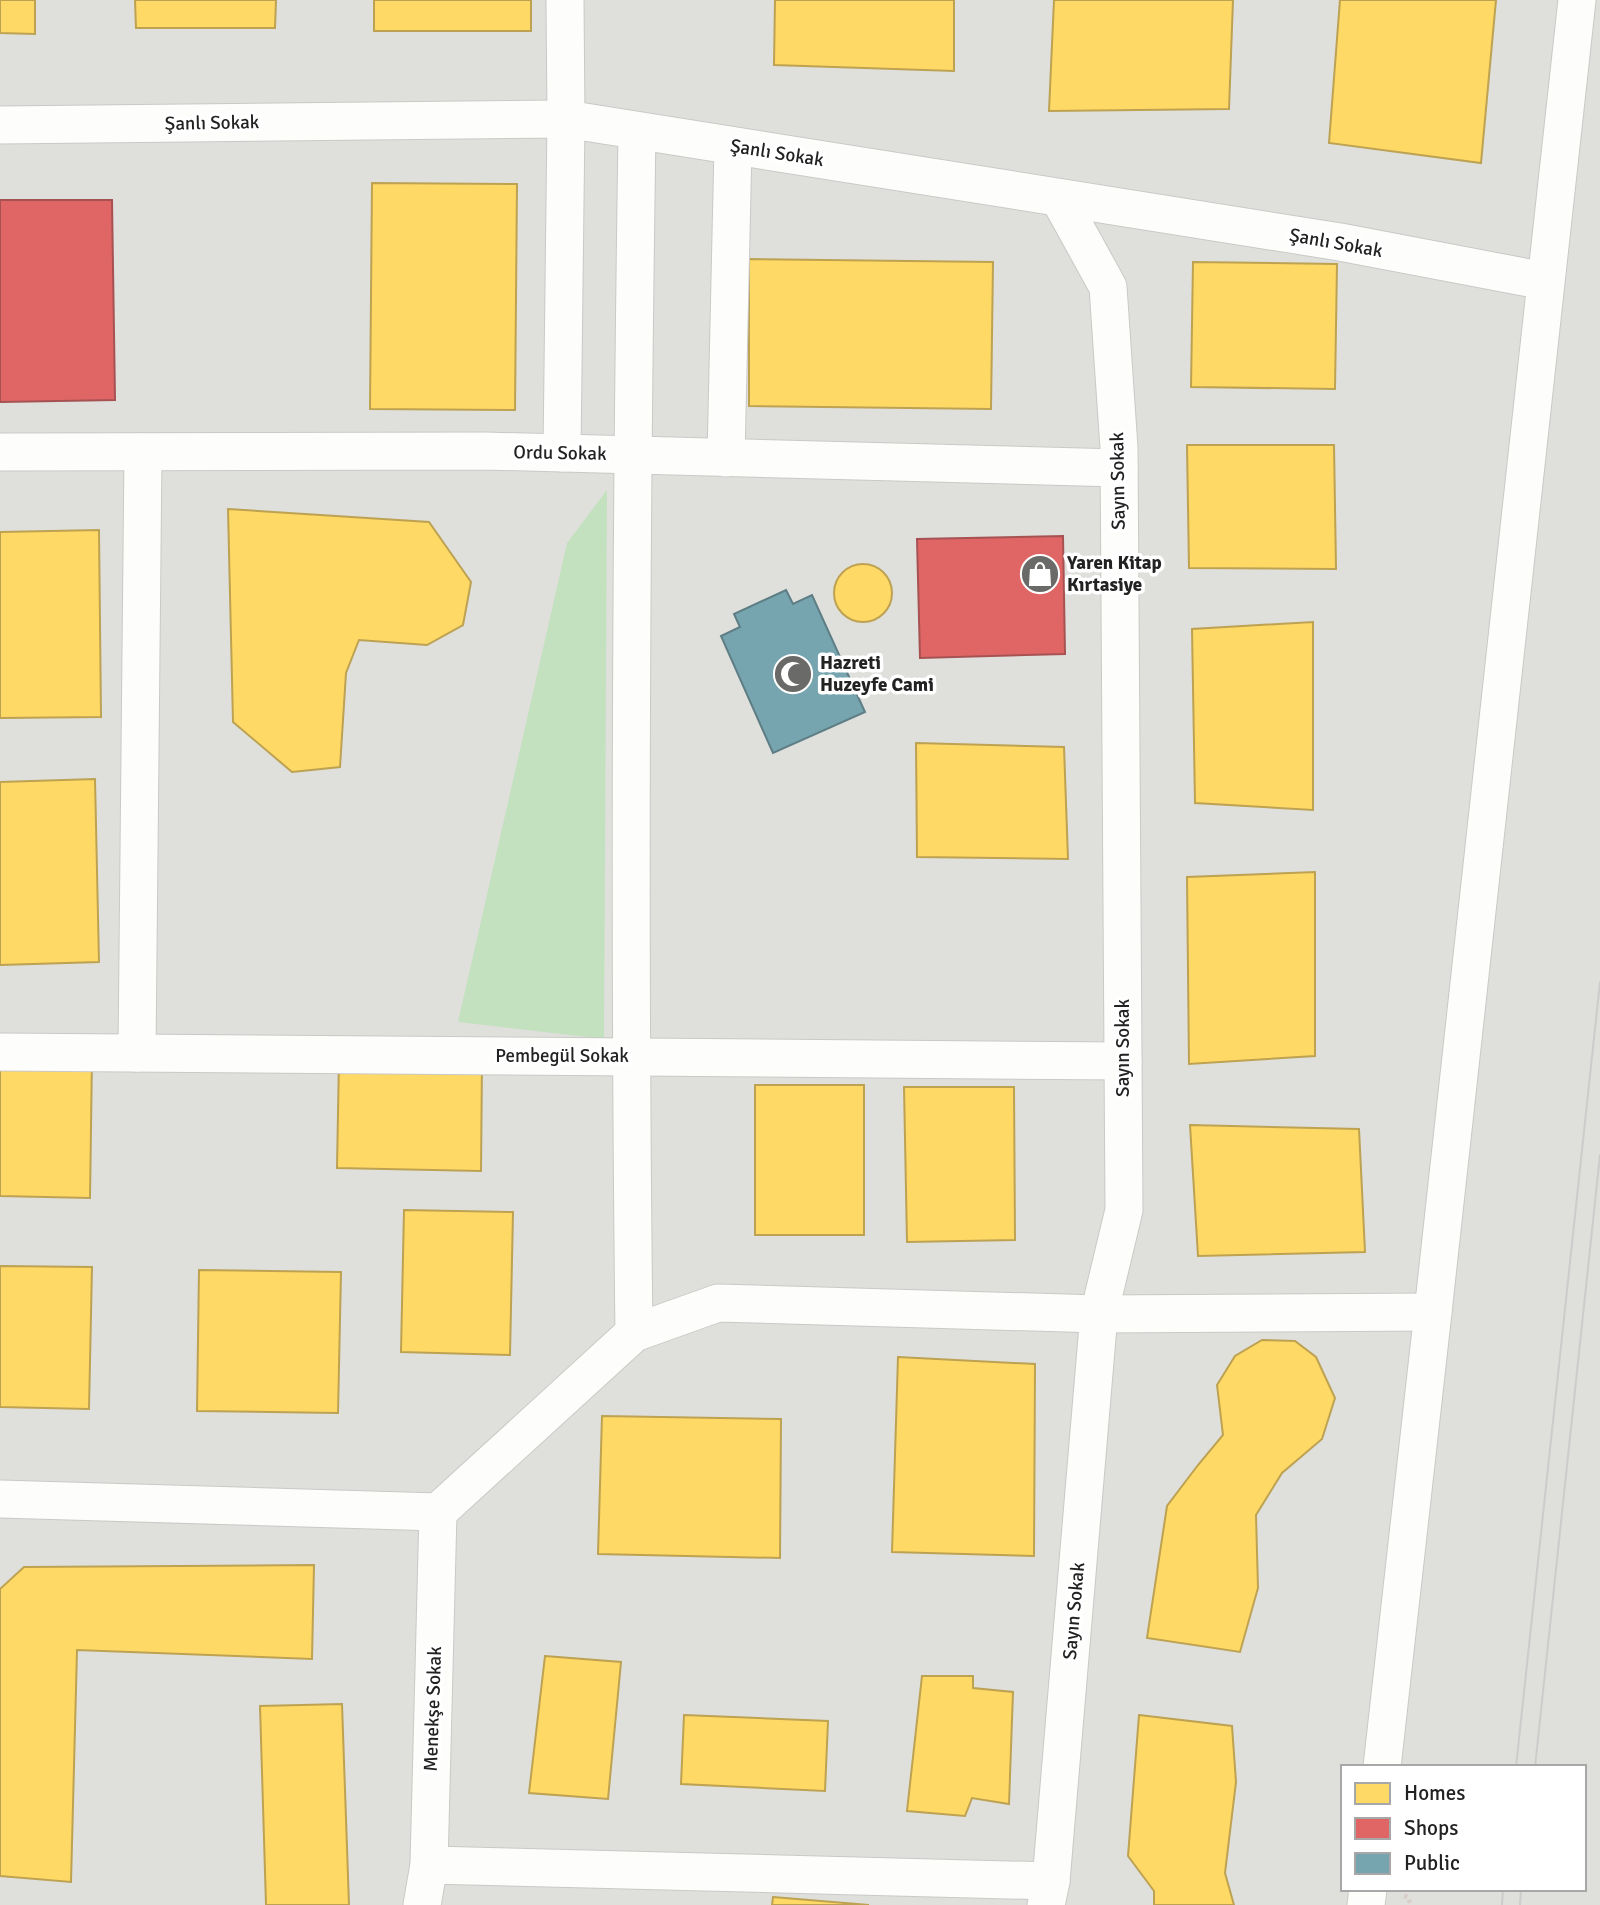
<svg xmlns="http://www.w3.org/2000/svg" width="1600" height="1905" viewBox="0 0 1600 1905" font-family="Signika,sans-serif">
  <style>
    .residential { fill: #dfdfdc; fill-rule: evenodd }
    .forest { fill: #c3e1be }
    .homes { fill: #ffd966; stroke: #bda252; stroke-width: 2 }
    .shops { fill: #e06666; stroke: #a75252; stroke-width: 2 }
    .public { fill: #76a5af; stroke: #5d7e85; stroke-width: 2 }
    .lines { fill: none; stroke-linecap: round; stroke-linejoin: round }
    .street-casing { stroke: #c9c9c7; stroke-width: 39 }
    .path { stroke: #d9cec8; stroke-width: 4.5; stroke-dasharray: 3.5 3.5; stroke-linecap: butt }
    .street { stroke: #fdfdfc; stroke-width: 37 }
    .tram { stroke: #ccc; stroke-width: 2 }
    .labels { text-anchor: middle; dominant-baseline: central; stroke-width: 7; stroke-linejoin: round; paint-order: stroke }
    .street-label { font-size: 19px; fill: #222; stroke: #fff }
    .poi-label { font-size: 19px; font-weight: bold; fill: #222; stroke: #fff; text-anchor: start }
  </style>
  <rect width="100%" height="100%" fill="#f0f0eb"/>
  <path class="residential" d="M 0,0 L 1600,0 L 1600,1905 L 0,1905 ZM 1343,1767 L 1584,1767 L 1584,1889 L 1343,1889 Z"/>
  <path class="forest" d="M 607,490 L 604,1039 L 458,1022 L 567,543 Z"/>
  <g class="homes">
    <path d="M 0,0 L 35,0 L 35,34 L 0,33 Z"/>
    <path d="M 135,0 L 276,0 L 275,28 L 136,28 Z"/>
    <rect x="374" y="0" width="157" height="31"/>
    <path d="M 775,0 L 954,0 L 954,71 L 774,65 Z"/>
    <path d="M 1054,0 L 1233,0 L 1229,109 L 1049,111 Z"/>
    <path d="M 1340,0 L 1496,0 L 1481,163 L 1329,143 Z"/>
    <path d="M 372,183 L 517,184 L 515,410 L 370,409 Z"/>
    <path d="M 749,259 L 993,262 L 991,409 L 749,406 Z"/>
    <path d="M 1193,262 L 1337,264 L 1335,389 L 1191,387 Z"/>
    <path d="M 1187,445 L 1334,445 L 1336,569 L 1189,568 Z"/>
    <path d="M 228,509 L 429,522 L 471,582 L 463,625 L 427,645 L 359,640 L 346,673 L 340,767 L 292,772 L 233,722 Z"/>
    <path d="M 99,530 L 101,717 L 0,718 L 0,532 Z"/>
    <circle cx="863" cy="593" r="29"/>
    <path d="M 1313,622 L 1313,810 L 1195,803 L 1192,629 Z"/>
    <path d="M 916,743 L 1064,747 L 1068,859 L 917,857 Z"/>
    <path d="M 95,779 L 99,962 L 0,965 L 0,782 Z"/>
    <path d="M 1315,872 L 1315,1056 L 1189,1064 L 1187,877 Z"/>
    <path d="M 0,1055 L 92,1056 L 90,1198 L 0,1196 Z"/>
    <path d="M 339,1059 L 482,1061 L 481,1171 L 337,1168 Z"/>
    <rect x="755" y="1085" width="109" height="150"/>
    <path d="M 904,1087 L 1014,1087 L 1015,1240 L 907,1242 Z"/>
    <path d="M 1190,1125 L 1359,1129 L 1365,1252 L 1198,1256 Z"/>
    <path d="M 404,1210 L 513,1212 L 510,1355 L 401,1352 Z"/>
    <path d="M 0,1266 L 92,1267 L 89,1409 L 0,1407 Z"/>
    <path d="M 199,1270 L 341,1272 L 338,1413 L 197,1411 Z"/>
    <path d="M 1262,1340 L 1295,1341 L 1316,1357 L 1335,1398 L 1322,1439 L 1282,1473 L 1256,1515 L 1258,1588 L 1240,1652 L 1147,1638 L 1167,1506 L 1198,1465 L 1223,1435 L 1217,1385 L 1235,1356 Z"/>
    <path d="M 898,1357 L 1035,1364 L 1034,1556 L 892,1552 Z"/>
    <path d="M 602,1416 L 781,1419 L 780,1558 L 598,1554 Z"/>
    <path d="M 314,1565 L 312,1659 L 77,1650 L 71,1882 L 0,1876 L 0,1589 L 24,1567 Z"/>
    <path d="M 545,1656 L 621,1662 L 608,1799 L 529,1793 Z"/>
    <path d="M 922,1676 L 973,1676 L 973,1688 L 1013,1692 L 1009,1804 L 972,1798 L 965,1816 L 907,1811 Z"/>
    <path d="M 342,1704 L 349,1905 L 266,1905 L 260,1706 Z"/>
    <path d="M 684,1715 L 828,1721 L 825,1791 L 681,1784 Z"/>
    <path d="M 1139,1715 L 1232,1726 L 1236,1782 L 1225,1873 L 1234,1905 L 1154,1905 L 1154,1891 L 1128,1856 Z"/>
    <path d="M 773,1897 L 869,1905 L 772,1905 Z"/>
  </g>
  <g class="shops">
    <path d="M 0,200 L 112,200 L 115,400 L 0,402 Z"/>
    <path d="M 1063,536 L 1065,654 L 920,658 L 917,539 Z"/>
  </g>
  <path class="public" d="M 786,590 L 793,604 L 812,595 L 865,712 L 773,753 L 721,636 L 740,627 L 734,614 Z"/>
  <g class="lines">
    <g class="street-casing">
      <g id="street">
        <path d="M 0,125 L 566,119 L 1340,242 L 1545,281"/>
        <path d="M 0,452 L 485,451 L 1119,468"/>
        <path d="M 562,453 L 566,119 L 565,0"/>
        <path d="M 726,458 L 733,146"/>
        <path d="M 0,1052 L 1123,1061"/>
        <path d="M 137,1053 L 143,452"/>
        <path d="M 634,1333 C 629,932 631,532 637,131"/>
        <path d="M 0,1499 L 438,1512 L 634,1333 L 718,1303 L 1099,1314 L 1433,1312"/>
        <path d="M 1382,1767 L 1433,1312 L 1577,0"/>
        <path d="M 429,1865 L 1051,1881"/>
        <path d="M 422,1905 L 429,1865 L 438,1512"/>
        <path d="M 1046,1905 L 1051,1881 L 1099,1314 L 1124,1210 L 1119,448 L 1108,287 L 1059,198"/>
        <path d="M 1366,1905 L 1368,1889"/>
      </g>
    </g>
    <path class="path" d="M 1404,1896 L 1408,1897 L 1411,1905"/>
    <use href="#street" class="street"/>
    <g class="tram">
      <path d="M 1516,1767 L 1600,982"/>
      <path d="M 1535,1767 L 1600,1155"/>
      <path d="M 1502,1905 L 1503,1889"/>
      <path d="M 1520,1905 L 1521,1889"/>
    </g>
  </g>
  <defs>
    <g id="shop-disc" transform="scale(2.0125)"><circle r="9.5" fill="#6a6a68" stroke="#fff"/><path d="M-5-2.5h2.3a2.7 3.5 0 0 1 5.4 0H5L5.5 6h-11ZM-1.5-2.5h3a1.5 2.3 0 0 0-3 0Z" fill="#fff"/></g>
    <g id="mosque-disc" transform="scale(2.0125)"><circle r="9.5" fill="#6a6a68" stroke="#fff"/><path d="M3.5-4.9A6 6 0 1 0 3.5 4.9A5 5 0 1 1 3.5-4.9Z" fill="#fff"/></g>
  </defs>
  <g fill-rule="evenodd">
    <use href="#shop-disc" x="1040" y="574"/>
    <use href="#mosque-disc" x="793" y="674"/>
  </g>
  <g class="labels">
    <g class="street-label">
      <text transform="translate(212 123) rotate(-1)">Şanlı Sokak</text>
      <text transform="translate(777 153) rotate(9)">Şanlı Sokak</text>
      <text transform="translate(1336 243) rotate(10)">Şanlı Sokak</text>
      <text transform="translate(560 453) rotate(1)">Ordu Sokak</text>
      <text transform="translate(1118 481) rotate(-91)">Sayın Sokak</text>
      <text transform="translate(1123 1048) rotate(-90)">Sayın Sokak</text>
      <text x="562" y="1056">Pembegül Sokak</text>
      <text transform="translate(1074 1611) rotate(-85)">Sayın Sokak</text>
      <text transform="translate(433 1709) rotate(-88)">Menekşe Sokak</text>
    </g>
    <g class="poi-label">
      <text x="1067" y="563">Yaren Kitap<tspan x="1067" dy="22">Kırtasiye</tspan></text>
      <text x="820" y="663">Hazreti<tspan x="820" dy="22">Huzeyfe Cami</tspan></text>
    </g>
  </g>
  <rect x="1341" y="1765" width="245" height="126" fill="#ffffff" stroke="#a7a7a7" stroke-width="2"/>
  <rect x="1355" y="1783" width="35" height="21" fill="#ffd966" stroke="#a7a7a7" stroke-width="2"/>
  <text x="1404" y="1800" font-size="21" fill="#222222">Homes</text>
  <rect x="1355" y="1818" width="35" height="21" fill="#e06666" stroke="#a7a7a7" stroke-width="2"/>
  <text x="1404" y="1835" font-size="21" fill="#222222">Shops</text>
  <rect x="1355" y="1853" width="35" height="21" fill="#76a5af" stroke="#a7a7a7" stroke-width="2"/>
  <text x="1404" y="1870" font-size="21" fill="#222222">Public</text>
</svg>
